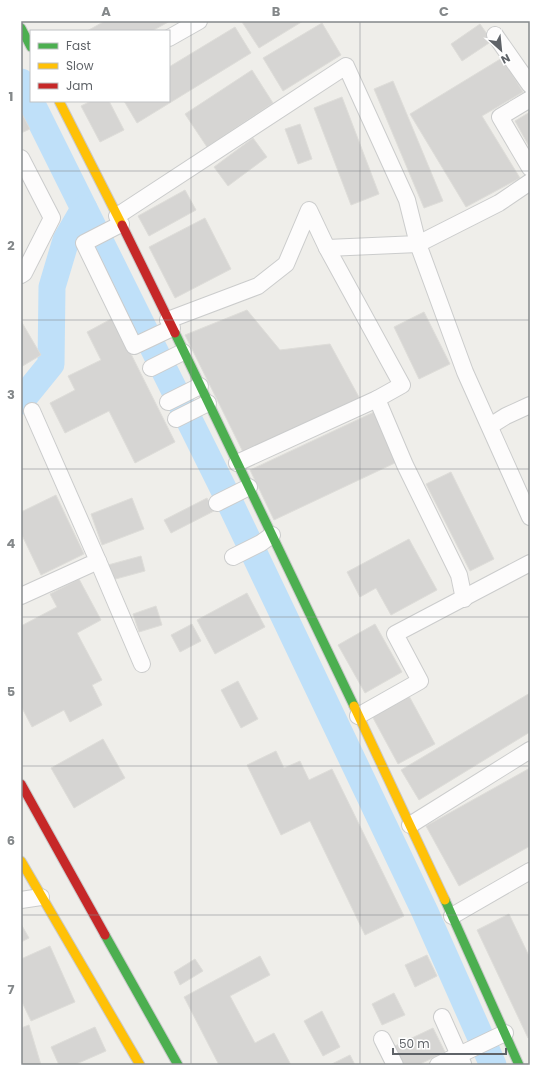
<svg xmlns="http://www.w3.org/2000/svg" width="551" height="1086" viewBox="0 0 551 1086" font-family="Poppins,sans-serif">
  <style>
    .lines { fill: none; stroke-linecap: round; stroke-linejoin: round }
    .river { stroke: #bfe0f9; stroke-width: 27 }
    .building { fill: #d6d5d3; stroke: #deddd9 }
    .street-casing { stroke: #cbcccc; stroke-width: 18 }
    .fast-casing { stroke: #cacacb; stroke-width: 11 }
    .slow-casing { stroke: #cacacb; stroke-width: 11 }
    .jam-casing { stroke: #cacacb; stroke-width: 11 }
    .street { stroke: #fdfcfc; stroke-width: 16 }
    .fast { stroke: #4caf50; stroke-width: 9 }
    .slow { stroke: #ffc107; stroke-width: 9 }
    .jam { stroke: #c62828; stroke-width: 9 }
    .grid { fill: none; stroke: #84888a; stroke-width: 1; stroke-opacity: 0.55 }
    .neatline { fill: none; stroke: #84888a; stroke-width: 1.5 }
    .grid-label { font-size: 13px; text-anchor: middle; font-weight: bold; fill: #84888a }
  </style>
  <rect width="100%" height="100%" fill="#efeeea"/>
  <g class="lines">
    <g class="river">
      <path d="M 21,82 L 222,486 L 425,912 L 493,1065"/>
      <path d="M 21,401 L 51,364 L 52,287 L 66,240 L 84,209"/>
    </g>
  </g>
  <g class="building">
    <path d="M 105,21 L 170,21 L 152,31 L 87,31 Z"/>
    <path d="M 244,21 L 303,21 L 259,48 L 242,22 Z"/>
    <path d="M 322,23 L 341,55 L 283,91 L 263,58 Z"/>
    <path d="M 480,24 L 492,41 L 462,61 L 451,44 Z"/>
    <path d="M 235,27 L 251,53 L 137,123 L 124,101 L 169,101 L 169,67 Z"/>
    <path d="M 502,58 L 523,92 L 482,116 L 520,178 L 466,207 L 410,114 Z"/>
    <path d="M 252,70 L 273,103 L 207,147 L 185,114 Z"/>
    <path d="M 393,81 L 443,201 L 424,208 L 374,89 Z"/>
    <path d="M 342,97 L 379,194 L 351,205 L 314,108 Z"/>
    <path d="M 91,101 L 109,101 L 124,130 L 100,142 L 81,106 Z"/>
    <path d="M 21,112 L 30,129 L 21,133 Z"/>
    <path d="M 530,112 L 530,148 L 515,121 Z"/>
    <path d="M 300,124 L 312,159 L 298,164 L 285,129 Z"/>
    <path d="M 253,138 L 267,157 L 228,186 L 214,167 Z"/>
    <path d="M 185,190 L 196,210 L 149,236 L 138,216 Z"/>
    <path d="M 205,218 L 231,269 L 175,298 L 149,247 Z"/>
    <path d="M 247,310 L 280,350 L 330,344 L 360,399 L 243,452 L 185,335 Z"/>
    <path d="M 424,312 L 450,364 L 419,379 L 394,327 Z"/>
    <path d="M 113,318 L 175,442 L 135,463 L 109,411 L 65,433 L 50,403 L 75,390 L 68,376 L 101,360 L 87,332 Z"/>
    <path d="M 21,321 L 41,355 L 21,367 Z"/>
    <path d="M 374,412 L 397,462 L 274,520 L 250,470 Z"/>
    <path d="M 451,472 L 494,559 L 470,571 L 426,484 Z"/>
    <path d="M 56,495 L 84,554 L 41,575 L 21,533 L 21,512 Z"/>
    <path d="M 132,498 L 144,529 L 102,545 L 91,514 Z"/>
    <path d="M 207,498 L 214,511 L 171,533 L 164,520 Z"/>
    <path d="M 409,539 L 437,590 L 391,615 L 376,588 L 360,597 L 347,572 Z"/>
    <path d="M 141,556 L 145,571 L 112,580 L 108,565 Z"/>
    <path d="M 79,579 L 101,620 L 77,633 L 102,680 L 92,685 L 102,705 L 70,722 L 64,710 L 32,727 L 21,706 L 21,626 L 57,607 L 50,594 Z"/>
    <path d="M 247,593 L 265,627 L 215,654 L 197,620 Z"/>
    <path d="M 156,606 L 162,625 L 139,632 L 133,614 Z"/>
    <path d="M 192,624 L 201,641 L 180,652 L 171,635 Z"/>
    <path d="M 375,624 L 402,672 L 365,693 L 338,645 Z"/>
    <path d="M 238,681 L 258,719 L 241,728 L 221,690 Z"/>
    <path d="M 530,693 L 530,732 L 419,800 L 401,770 Z"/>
    <path d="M 409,696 L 435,744 L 398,764 L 372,716 Z"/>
    <path d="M 103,739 L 125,778 L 74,808 L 51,768 Z"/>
    <path d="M 276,751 L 284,768 L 300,761 L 309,780 L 332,769 L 404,916 L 365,935 L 310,821 L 281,835 L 247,765 Z"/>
    <path d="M 530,768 L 530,846 L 459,886 L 426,826 Z"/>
    <path d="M 509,914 L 530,958 L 530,1037 L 528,1038 L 477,930 Z"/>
    <path d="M 21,924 L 29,938 L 21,942 Z"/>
    <path d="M 50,946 L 75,1002 L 31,1021 L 21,1000 L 21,959 Z"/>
    <path d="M 427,955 L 437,976 L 415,987 L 405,965 Z"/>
    <path d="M 260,956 L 270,975 L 230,996 L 255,1043 L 274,1033 L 291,1065 L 219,1065 L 184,997 Z"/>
    <path d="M 195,959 L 203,971 L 180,985 L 174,972 Z"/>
    <path d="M 394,993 L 405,1015 L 382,1025 L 372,1004 Z"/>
    <path d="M 322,1011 L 340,1047 L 323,1056 L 304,1021 Z"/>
    <path d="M 29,1025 L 41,1065 L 21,1065 L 21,1028 Z"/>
    <path d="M 95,1027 L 106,1051 L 74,1065 L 59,1065 L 51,1047 Z"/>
    <path d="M 433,1028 L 445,1052 L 418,1065 L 404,1065 L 395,1046 Z"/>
    <path d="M 350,1055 L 355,1065 L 330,1065 Z"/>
  </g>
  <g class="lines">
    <g class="street-casing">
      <g id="street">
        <path d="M 495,35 L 530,85"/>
        <path d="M 169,38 L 199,21"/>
        <path d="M 530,99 L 500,117 L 530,168"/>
        <path d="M 21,158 L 52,218 L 24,273 L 21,275"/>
        <path d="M 530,182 L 499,203 L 418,244 L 465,372 L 530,517"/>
        <path d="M 117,216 L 346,66 L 407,200 L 418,244 L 327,248 L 402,385 L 377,399"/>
        <path d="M 121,224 L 84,243 L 134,346 L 172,328"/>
        <path d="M 168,320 L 258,286 L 286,264 L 309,210 L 327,248"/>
        <path d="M 151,368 L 183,352"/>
        <path d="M 168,402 L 200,386"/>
        <path d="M 176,419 L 208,403"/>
        <path d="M 490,426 L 506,416 L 530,405"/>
        <path d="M 237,463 L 377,399 L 405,465 L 459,575 L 464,599"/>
        <path d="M 217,503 L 249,487"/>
        <path d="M 233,557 L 261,543 L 272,535"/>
        <path d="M 98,561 L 142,664"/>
        <path d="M 21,596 L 98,561 L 32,411"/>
        <path d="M 358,716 L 420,681 L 395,634 L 530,563"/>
        <path d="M 410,825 L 530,750"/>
        <path d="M 21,900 L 41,897"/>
        <path d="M 452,916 L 530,871"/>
        <path d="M 442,1017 L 463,1064"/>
        <path d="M 382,1039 L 395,1065"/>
        <path d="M 438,1065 L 505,1033"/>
      </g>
    </g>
    <g class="fast-casing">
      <g id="fast">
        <path d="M 21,28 L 31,47"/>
        <path d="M 175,333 L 354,706"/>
        <path d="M 445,900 L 519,1065"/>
        <path d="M 105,935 L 178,1065"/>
      </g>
    </g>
    <g class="slow-casing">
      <g id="slow">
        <path d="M 59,101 L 122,225"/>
        <path d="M 354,706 L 445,900"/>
        <path d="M 21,861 L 140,1065"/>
      </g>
    </g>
    <g class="jam-casing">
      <g id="jam">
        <path d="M 122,225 L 175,333"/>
        <path d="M 21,784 L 105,935"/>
      </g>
    </g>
    <use href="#street" class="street"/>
    <use href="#fast" class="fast"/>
    <use href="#slow" class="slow"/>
    <use href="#jam" class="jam"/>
  </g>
  <path class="grid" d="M 191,21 L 191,1065M 360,21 L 360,1065M 21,171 L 530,171M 21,320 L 530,320M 21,469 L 530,469M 21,617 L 530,617M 21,766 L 530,766M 21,915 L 530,915"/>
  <rect width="551" height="1086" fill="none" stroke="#ffffff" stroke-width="44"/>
  <rect x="30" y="30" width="140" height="72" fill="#ffffff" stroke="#bfc1c3"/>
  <rect x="38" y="43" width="20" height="6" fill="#4caf50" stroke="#bfc1c3"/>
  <text x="66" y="50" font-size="12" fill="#5f6368">Fast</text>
  <rect x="38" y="63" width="20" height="6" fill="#ffc107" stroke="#bfc1c3"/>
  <text x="66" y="70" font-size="12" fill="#5f6368">Slow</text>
  <rect x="38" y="83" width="20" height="6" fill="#c62828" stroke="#bfc1c3"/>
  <text x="66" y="90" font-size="12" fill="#5f6368">Jam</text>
  <g transform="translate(501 50) rotate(153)" stroke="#ffffff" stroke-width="3" paint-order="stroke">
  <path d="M0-3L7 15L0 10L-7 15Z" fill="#5f6368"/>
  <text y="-6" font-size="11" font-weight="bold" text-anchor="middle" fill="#5f6368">N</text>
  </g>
  <path d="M393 1048v6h113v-6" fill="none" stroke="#5f6368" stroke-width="2"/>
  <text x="399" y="1048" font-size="12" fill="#5f6368" stroke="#ffffff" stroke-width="3" paint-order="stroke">50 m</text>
  <rect x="22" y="22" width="507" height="1042" class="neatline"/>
  <g class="grid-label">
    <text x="106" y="16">A</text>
    <text x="276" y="16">B</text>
    <text x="444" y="16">C</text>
    <text x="11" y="101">1</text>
    <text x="11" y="250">2</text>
    <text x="11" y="399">3</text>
    <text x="11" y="548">4</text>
    <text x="11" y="696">5</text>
    <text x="11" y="845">6</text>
    <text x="11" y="994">7</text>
  </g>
</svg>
